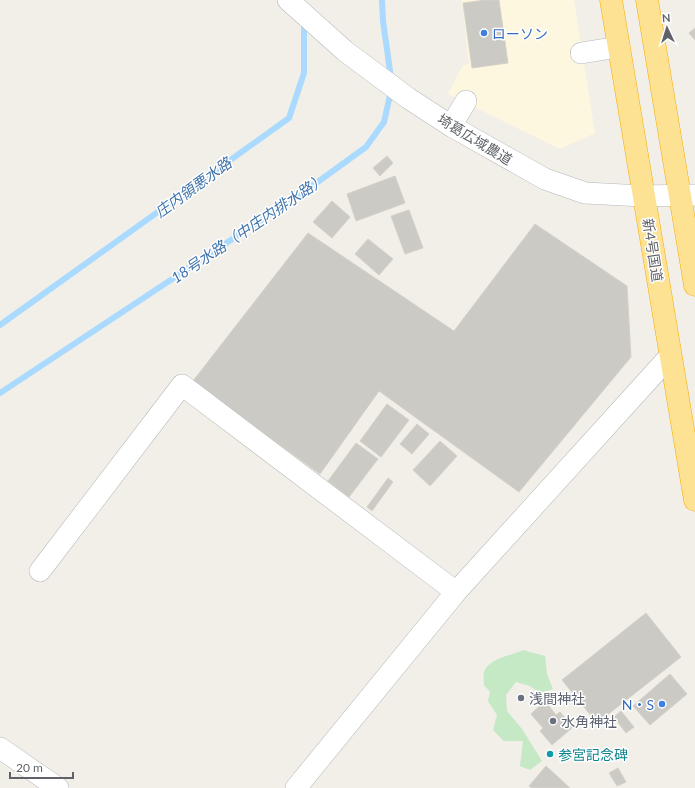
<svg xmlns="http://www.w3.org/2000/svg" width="695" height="788" viewBox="0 0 695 788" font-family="Lato,'Noto Sans JP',sans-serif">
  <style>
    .commercial { fill: #fef7e0 }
    .green { fill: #c5e8c5 }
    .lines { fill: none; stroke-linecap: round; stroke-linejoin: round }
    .stream { stroke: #aadaff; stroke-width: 6 }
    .building { fill: #cccac5; stroke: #d6d1c6 }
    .minor-casing { stroke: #b5b8bc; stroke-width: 22 }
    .highway-casing { stroke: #f9ab00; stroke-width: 23 }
    .minor { stroke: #fff; stroke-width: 21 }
    .highway { stroke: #fde293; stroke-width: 22 }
    .tree { fill: #89b387 }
    .shop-dot { fill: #3f7fe0; stroke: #fff; stroke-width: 1.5 }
    .worship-dot { fill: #6b7280; stroke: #fff; stroke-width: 1.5 }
    .culture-dot { fill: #0f9aa8; stroke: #fff; stroke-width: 1.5 }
    .labels { text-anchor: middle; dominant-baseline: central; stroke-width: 3; stroke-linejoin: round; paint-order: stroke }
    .shop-label { font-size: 14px; fill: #366cbe; stroke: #fff; text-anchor: start }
    .street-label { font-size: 14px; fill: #5f6368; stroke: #fff }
    .worship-label { font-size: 14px; fill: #5b616d; stroke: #fff; text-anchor: start }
    .culture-label { font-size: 14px; fill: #0d838f; stroke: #fff; text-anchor: start }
    .water-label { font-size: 15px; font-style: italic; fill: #4174aa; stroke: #fff }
  </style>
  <rect width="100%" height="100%" fill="#f1efe8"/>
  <path class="commercial" d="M 462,0 L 574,0 L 595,133 L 560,149 L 448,94 L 463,65 L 469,64 Z"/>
  <path class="green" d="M 523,650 L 545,656 L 547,674 L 553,689 L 540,693 L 530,686 L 516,682 L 506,695 L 507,711 L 522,729 L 542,761 L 530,770 L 520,766 L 523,741 L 504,741 L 493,730 L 497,715 L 488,701 L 490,692 L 484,685 C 484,682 483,675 484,672 C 489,658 511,656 523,650 Z"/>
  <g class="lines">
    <g class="stream">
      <path d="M 382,0 L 383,21 L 391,78"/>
      <path d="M 0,325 L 289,118 L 304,73 L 304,22"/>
      <path d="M 0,393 L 308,189 L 366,147 L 384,122 L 391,91"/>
    </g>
  </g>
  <g class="building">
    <path d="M 485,0 L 499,0 L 508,63 L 472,68 L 463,3 Z"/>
    <path d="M 695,28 L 695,40 L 689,33 Z"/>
    <path d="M 387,156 L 393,163 L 380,176 L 373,168 Z"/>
    <path d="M 395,176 L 405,203 L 356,221 L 347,194 Z"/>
    <path d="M 332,201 L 350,217 L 332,238 L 313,222 Z"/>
    <path d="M 409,210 L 423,248 L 405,254 L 391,216 Z"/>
    <path d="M 535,224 L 627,286 L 631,357 L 519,492 L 379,391 L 320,474 L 193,381 L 308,233 L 454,331 Z"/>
    <path d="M 368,239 L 393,259 L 379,275 L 355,254 Z"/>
    <path d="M 387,404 L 409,420 L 381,457 L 360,441 Z"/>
    <path d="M 417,424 L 429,434 L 412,454 L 400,444 Z"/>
    <path d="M 440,441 L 457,456 L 430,486 L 413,470 Z"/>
    <path d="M 356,443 L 378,459 L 349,497 L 328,481 Z"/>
    <path d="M 388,478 L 393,482 L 372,511 L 367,507 Z"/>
    <path d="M 646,613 L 681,657 L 597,723 L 562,680 Z"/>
    <path d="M 670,674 L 687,694 L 650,725 L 633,706 Z"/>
    <path d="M 545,701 L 556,715 L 560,712 L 573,727 L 552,745 L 540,731 L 543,728 L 531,714 Z"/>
    <path d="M 621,711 L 634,727 L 626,733 L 614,717 Z"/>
    <path d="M 546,766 L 570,788 L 532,788 L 529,786 Z"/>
    <path d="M 618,768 L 626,782 L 617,786 L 609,773 Z"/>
  </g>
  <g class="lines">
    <g class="minor-casing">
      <g id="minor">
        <path d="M 288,0 L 345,51 L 408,98 L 451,126 L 545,179 L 585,193 L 643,196 L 695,195"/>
        <path d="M 581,53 L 619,47"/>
        <path d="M 451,126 L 466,101"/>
        <path d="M 40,571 L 182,385 L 456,592"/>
        <path d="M 0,748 L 58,788"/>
        <path d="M 296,788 L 456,592 L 670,356"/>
      </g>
    </g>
    <g class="highway-casing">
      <g id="highway">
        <path d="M 611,0 L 695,500"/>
        <path d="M 647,0 L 695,285"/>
      </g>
    </g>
    <use href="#minor" class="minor"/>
    <use href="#highway" class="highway"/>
  </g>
  <circle class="tree" cx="566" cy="755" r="6"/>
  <g class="shop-dot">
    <circle cx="484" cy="33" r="4"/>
    <circle cx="662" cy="704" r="4"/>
  </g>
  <g class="worship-dot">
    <circle cx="521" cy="698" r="4"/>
    <circle cx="553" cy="721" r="4"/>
  </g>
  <circle class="culture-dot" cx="550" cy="754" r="4"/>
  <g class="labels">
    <g class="shop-label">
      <text x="492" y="33">ローソン</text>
      <text x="654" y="704" text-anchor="end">N・S</text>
    </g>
    <g class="street-label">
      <text transform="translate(475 139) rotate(31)">埼葛広域農道</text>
      <text transform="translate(653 250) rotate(81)">新4号国道</text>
    </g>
    <g class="worship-label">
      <text x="529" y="698">浅間神社</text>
      <text x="561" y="721">水角神社</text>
    </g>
    <g class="culture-label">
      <text x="558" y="754">参宮記念碑</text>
    </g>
    <g class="water-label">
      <text transform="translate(193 187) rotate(-36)">庄内領悪水路</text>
      <text transform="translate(248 228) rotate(-34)">18号水路（中庄内排水路）</text>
    </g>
  </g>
  <g transform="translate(667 28) rotate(356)" stroke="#ffffff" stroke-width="3" paint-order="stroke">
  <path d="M0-3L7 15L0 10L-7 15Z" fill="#5f6368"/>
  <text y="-6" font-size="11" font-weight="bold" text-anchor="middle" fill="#5f6368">N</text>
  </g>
  <path d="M10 772v6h63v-6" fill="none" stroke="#5f6368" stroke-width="2"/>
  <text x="16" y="772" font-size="12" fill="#5f6368" stroke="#ffffff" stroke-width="3" paint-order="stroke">20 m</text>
</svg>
